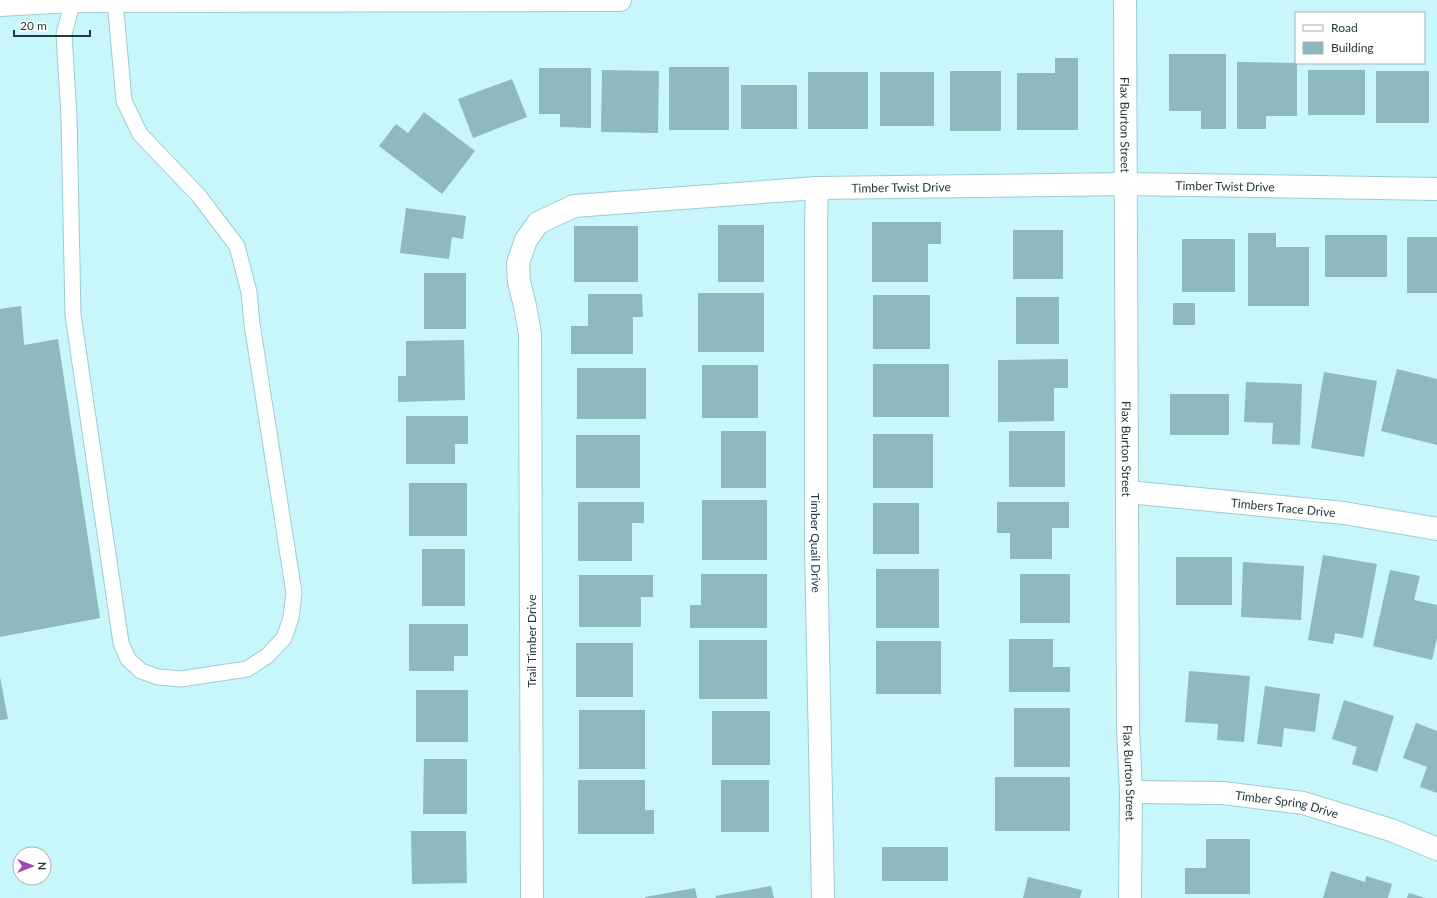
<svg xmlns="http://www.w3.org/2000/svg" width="1437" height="898" viewBox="0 0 1437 898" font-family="Lato,sans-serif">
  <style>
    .building { fill: #8cbabe }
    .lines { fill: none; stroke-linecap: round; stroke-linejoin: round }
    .service-casing { stroke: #9dccd0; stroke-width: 17 }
    .minor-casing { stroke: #9dccd0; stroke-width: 24 }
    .secondary-casing { stroke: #9dccd0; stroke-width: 24 }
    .service { stroke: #fff; stroke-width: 15 }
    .minor { stroke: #fff; stroke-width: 22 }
    .secondary { stroke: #fff; stroke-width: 22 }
    .labels { text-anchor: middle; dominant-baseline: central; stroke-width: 3.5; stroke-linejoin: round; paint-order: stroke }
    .street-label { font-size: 12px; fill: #25383a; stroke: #fff }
  </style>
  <rect width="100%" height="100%" fill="#c7f7fb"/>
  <g class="building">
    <path d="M 1169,54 L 1226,54 L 1226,129 L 1201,129 L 1201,111 L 1169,111 Z"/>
    <path d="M 1055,58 L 1078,58 L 1078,130 L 1017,130 L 1017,73 L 1055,73 Z"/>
    <path d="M 1237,62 L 1297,63 L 1297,116 L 1266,116 L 1266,129 L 1237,129 Z"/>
    <rect x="669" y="67" width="60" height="63"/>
    <path d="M 539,68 L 591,68 L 591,128 L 560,127 L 560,114 L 539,114 Z"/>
    <path d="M 602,70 L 659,71 L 658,133 L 601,132 Z"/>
    <rect x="1308" y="70" width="57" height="45"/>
    <rect x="950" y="71" width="51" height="60"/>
    <rect x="1376" y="71" width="53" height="52"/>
    <rect x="808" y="72" width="60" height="57"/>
    <rect x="880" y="72" width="54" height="54"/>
    <path d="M 512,79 L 527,117 L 473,138 L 458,99 Z"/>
    <rect x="741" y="85" width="56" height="44"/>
    <path d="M 424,112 L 475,151 L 442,194 L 379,146 L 396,124 L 408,133 Z"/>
    <path d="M 406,208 L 466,216 L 463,239 L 452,237 L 449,259 L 400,253 Z"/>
    <path d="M 872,222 L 941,222 L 941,244 L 928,244 L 928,282 L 872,282 Z"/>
    <rect x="718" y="225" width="46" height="57"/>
    <rect x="574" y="226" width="64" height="56"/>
    <rect x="1013" y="230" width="50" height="49"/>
    <path d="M 1248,233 L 1276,233 L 1276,247 L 1309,247 L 1309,306 L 1248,306 Z"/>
    <rect x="1325" y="235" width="62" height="42"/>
    <rect x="1407" y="237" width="30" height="56"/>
    <rect x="1182" y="239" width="53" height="53"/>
    <rect x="424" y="273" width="42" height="56"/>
    <rect x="698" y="293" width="66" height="59"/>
    <path d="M 588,294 L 642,294 L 643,317 L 633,317 L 633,354 L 571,354 L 571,326 L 588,326 Z"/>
    <rect x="873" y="295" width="57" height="54"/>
    <rect x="1016" y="297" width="43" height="47"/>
    <rect x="1173" y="303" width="22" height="22"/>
    <path d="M 21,306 L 24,345 L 58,339 L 100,618 L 0,637 L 0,309 Z"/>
    <path d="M 464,340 L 465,400 L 398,402 L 398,376 L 406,376 L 406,341 Z"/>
    <path d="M 1068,359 L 1068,388 L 1054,388 L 1054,421 L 998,422 L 998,360 Z"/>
    <rect x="873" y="364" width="76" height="53"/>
    <rect x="702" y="365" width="56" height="53"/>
    <rect x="577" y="368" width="69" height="51"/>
    <path d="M 1397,369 L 1437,379 L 1437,445 L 1381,431 Z"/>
    <path d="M 1324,372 L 1377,381 L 1364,457 L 1311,448 Z"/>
    <path d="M 1246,382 L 1302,384 L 1300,445 L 1272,444 L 1273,423 L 1244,422 Z"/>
    <rect x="1170" y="394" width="59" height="41"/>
    <path d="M 406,416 L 468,416 L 468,444 L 455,444 L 455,464 L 406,464 Z"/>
    <rect x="721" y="431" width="45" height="57"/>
    <rect x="1009" y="431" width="56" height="56"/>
    <rect x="873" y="434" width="60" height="54"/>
    <rect x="576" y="435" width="64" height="53"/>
    <rect x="409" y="483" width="58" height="53"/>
    <rect x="702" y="500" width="65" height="60"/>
    <path d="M 578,502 L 644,502 L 644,523 L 632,523 L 632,561 L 578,561 Z"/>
    <path d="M 997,502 L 1069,502 L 1069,528 L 1052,528 L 1052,559 L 1010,559 L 1010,533 L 997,533 Z"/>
    <rect x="873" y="503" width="46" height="51"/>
    <rect x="422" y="549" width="43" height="57"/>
    <path d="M 1323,555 L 1377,564 L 1363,638 L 1335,633 L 1333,644 L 1308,640 Z"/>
    <rect x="1176" y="557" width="56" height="48"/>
    <path d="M 1243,562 L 1304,566 L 1301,620 L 1241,617 Z"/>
    <rect x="876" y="569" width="63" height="59"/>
    <path d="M 1390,570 L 1420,576 L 1414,600 L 1437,605 L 1437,638 L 1432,660 L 1373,646 Z"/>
    <path d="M 701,574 L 767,574 L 767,628 L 690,628 L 690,605 L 701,605 Z"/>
    <rect x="1020" y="574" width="50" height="49"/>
    <path d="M 579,575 L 653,575 L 653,597 L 641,597 L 641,627 L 579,627 Z"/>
    <path d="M 409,624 L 468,624 L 468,656 L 454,656 L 454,671 L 409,671 Z"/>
    <path d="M 1009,639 L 1053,639 L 1053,667 L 1070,667 L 1070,692 L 1009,692 Z"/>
    <rect x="699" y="640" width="68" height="59"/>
    <rect x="876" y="641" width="65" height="53"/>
    <rect x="576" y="643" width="57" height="54"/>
    <path d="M 1189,671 L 1250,676 L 1244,742 L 1217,740 L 1218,724 L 1185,722 Z"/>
    <path d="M 0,677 L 8,719 L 0,720 Z"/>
    <path d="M 1265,686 L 1320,694 L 1315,732 L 1284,728 L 1282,747 L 1257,744 Z"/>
    <rect x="416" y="690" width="52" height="52"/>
    <path d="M 1344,700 L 1394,716 L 1377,772 L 1352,764 L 1357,747 L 1332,739 Z"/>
    <rect x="1014" y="708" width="56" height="59"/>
    <rect x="579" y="710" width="66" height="59"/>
    <rect x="712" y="711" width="58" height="54"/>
    <path d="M 1416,723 L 1437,731 L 1437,793 L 1420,787 L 1427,767 L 1403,758 Z"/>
    <path d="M 424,759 L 467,759 L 467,814 L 423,814 Z"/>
    <rect x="995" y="777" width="75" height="54"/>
    <path d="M 578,780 L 645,780 L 645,810 L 654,810 L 654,834 L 578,834 Z"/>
    <rect x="721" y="780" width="48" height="52"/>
    <path d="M 411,831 L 466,831 L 467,883 L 412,884 Z"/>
    <path d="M 1206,839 L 1250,839 L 1250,894 L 1185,894 L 1185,868 L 1206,868 Z"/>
    <rect x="882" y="847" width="66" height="34"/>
    <path d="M 1331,871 L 1365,882 L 1366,876 L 1392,884 L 1388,898 L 1323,898 Z"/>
    <path d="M 1028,877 L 1082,890 L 1080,898 L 1023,898 Z"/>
    <path d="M 771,886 L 774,898 L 716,898 L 715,896 Z"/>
    <path d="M 695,888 L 697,898 L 645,898 L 645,897 Z"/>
    <path d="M 1409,893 L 1425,898 L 1407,898 Z"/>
  </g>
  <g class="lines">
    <g class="service-casing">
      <path id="service" d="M 73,0 L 64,34 L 69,117 L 73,315 L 121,643 L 128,659 L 141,671 L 158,677 L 181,679 L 247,669 L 267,656 L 284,638 L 291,618 L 294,593 L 252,324 L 249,292 L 237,246 L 199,196 L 140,134 L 124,101 L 115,0"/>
    </g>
    <g class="minor-casing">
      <g id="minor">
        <path id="s1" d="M 1125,0 L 1128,727 L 1131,792 L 1130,898"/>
        <path id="s2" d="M 817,188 L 816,226 L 816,547 L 823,898"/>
        <path id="s3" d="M 1128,492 L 1344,513 L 1437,529"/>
        <path id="s4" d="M 1131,792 L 1223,793 L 1303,803 L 1391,830 L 1437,849"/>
        <path id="s5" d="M 532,898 L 530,334 L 525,306 L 519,282 L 518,263 L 526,240 L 538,223 L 574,206 L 817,188 L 1126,184 L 1437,189"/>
      </g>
    </g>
    <g class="secondary-casing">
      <path id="secondary" d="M 0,5 L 72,1 L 620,0"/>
    </g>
    <use href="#service" class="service"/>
    <use href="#minor" class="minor"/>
    <use href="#secondary" class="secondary"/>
  </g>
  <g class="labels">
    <g class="street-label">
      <text stroke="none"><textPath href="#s1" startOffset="125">Flax Burton Street</textPath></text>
      <text stroke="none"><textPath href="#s5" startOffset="1373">Timber Twist Drive</textPath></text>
      <text stroke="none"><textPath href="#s5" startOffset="1049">Timber Twist Drive</textPath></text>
      <text stroke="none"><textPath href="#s1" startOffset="449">Flax Burton Street</textPath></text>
      <text stroke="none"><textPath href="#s3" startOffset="156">Timbers Trace Drive</textPath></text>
      <text stroke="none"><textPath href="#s2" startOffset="355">Timber Quail Drive</textPath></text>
      <text transform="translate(531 641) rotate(-90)">Trail Timber Drive</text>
      <text stroke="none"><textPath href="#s1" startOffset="773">Flax Burton Street</textPath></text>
      <text stroke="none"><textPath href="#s4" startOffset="157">Timber Spring Drive</textPath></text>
    </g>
  </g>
  <rect x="1295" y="12" width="130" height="52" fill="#ffffff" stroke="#a8afb0"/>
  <rect x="1303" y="25" width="20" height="6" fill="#ffffff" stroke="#a8afb0"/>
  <text x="1331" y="32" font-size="12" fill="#25383a">Road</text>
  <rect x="1303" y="42" width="20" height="12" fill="#8cbabe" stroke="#a8afb0"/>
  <text x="1331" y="52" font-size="12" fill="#25383a">Building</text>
  <g transform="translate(32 866) rotate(90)"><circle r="19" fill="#ffffff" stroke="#a8afb0"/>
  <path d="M0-3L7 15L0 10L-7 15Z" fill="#a446af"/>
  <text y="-6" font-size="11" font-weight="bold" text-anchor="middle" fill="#25383a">N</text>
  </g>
  <path d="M14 30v6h76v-6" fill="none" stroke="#25383a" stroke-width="2"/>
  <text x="20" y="30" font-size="12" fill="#25383a" stroke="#ffffff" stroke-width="3" paint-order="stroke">20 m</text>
</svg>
